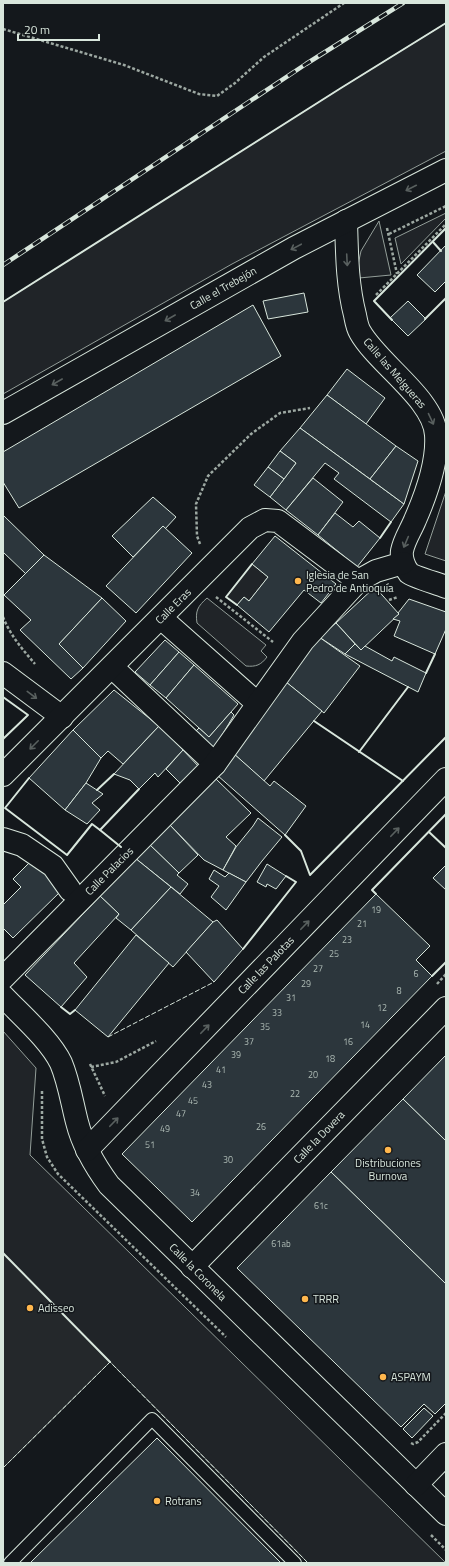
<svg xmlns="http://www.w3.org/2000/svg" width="449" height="1566" viewBox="0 0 449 1566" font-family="'Titillium Web',sans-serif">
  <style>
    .green { fill: #202428; stroke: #939e99 }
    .parking { fill: #24282b; stroke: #939e99 }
    .building { fill: #2c363c; stroke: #d8e6dc }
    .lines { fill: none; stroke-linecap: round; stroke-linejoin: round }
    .lane-casing { stroke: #d8e6dc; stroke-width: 14 }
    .street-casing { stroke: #d8e6dc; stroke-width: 24 }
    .path { stroke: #9da8a2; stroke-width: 2.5; stroke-dasharray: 3 2; stroke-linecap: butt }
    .lane { stroke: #14181c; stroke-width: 12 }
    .street { stroke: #14181c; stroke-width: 22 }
    .rail-casing { stroke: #d8e6dc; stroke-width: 4.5 }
    .rail { stroke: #14181c; stroke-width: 3; stroke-dasharray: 9; stroke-linecap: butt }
    .fence { stroke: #d8e6dc; stroke-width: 1; stroke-dasharray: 5 2; stroke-linecap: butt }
    .wall { stroke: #d8e6dc; stroke-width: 2 }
    .oneway { stroke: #59605f }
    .poi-dot { fill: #ffb74d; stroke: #14181c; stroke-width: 1.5 }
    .labels { text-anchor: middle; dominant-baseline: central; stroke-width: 3; stroke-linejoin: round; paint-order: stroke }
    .number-label { font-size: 9px; fill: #adbab4 }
    .street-label { font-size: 11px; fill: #d8e6dc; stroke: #14181c }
    .poi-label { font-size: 11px; fill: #d8e6dc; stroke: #14181c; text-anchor: start }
  </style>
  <rect width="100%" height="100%" fill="#14181c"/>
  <g class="green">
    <path d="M 446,23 L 446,151 L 232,264 L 3,394 L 3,302 L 341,88 Z"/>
    <path d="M 446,213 L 446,218 L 401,264 L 395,238 Z"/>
    <path d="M 379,221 L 391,275 L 359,278 L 358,265 L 361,251 Z"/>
    <path d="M 446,491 L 446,561 L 425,554 Z"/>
    <path d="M 252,564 L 268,577 L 249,601 L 244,597 L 237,605 L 226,597 Z"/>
    <path d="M 207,598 L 266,645 L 261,651 L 267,657 C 261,665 256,667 246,666 L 197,623 C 195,611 198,606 207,598 Z"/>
    <path d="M 3,1031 L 36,1068 L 30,1155 L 446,1563 L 308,1563 L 3,1253 Z"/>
  </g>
  <path class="parking" d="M 3,1253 L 110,1362 L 3,1468 Z"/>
  <g class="building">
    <path d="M 446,245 L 446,281 L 435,292 L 417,275 Z"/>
    <path d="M 304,293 L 308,312 L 268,319 L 263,301 Z"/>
    <path d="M 408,301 L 426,319 L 408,336 L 390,318 Z"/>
    <path d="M 253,305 L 281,356 L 19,508 L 3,482 L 3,452 Z"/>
    <path d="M 347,369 L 385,398 L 366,424 L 327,395 Z"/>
    <path d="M 327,395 L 396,446 L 370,479 L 300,428 Z"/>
    <path d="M 300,428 L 404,504 L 391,522 L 334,479 L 339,473 L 325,463 L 286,510 L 270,497 L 296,463 L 280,451 Z"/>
    <path d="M 396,446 L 418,461 L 404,504 L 370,479 Z"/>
    <path d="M 280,451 L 296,463 L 284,479 L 268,467 Z"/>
    <path d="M 268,467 L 284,479 L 270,497 L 254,485 Z"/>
    <path d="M 313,478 L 343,502 L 318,535 L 286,510 Z"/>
    <path d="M 153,497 L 176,517 L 165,529 L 163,526 L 133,557 L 112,536 Z"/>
    <path d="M 335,513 L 353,527 L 359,521 L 380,538 L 357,567 L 318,535 Z"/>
    <path d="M 3,515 L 44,555 L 26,574 L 3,552 Z"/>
    <path d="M 163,526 L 192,553 L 136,613 L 106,586 Z"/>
    <path d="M 275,536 L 336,584 L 321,603 L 304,590 L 269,632 L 237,605 L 244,597 L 249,601 L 268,577 L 252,564 Z"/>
    <path d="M 44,555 L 102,598 L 59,644 L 83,668 L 71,679 L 20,630 L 31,620 L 4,595 Z"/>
    <path d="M 375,587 L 399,614 L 361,650 L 336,623 Z"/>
    <path d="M 102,598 L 126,621 L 83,668 L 59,644 Z"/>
    <path d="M 409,599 L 446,612 L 446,629 L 435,654 L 394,636 L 400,621 L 393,619 L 399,614 L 398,613 Z"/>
    <path d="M 336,623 L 355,644 L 345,654 L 319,637 Z"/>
    <path d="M 319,637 L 360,666 L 324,713 L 286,682 Z"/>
    <path d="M 165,640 L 179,652 L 150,685 L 135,672 Z"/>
    <path d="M 355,644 L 361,650 L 365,646 L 392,661 L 394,657 L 426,673 L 418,692 L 345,654 Z"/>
    <path d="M 179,652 L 194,665 L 166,698 L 150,685 Z"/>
    <path d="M 194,665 L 238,704 L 209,737 L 166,698 Z"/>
    <path d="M 286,682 L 322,711 L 264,781 L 233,753 Z"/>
    <path d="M 114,690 L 159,726 L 123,764 L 108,751 L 101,758 L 73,730 Z"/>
    <path d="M 231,712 L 234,715 L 212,752 L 193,734 L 199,728 L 209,737 Z"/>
    <path d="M 159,726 L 183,750 L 158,777 L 155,773 L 139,789 L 130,780 L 114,774 Z"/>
    <path d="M 73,730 L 101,758 L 86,783 L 65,810 L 29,778 Z"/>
    <path d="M 183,750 L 200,768 L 182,785 L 166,769 Z"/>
    <path d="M 233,753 L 270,786 L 274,781 L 306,806 L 285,835 L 217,775 Z"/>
    <path d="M 215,778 L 251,813 L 226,837 L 236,846 L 223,870 L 204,860 L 169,824 Z"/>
    <path d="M 86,783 L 103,794 L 92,803 L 100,810 L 87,824 L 65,810 Z"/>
    <path d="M 258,818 L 282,837 L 262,861 L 246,882 L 223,870 L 236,847 L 253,826 Z"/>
    <path d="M 169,824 L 198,855 L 179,873 L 149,844 Z"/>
    <path d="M 149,844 L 179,873 L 177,875 L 188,884 L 180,894 L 135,858 Z"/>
    <path d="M 135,858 L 171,887 L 131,930 L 116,918 L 119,914 L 100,896 Z"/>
    <path d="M 32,860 L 62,890 L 13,938 L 3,928 L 3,905 L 21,887 L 13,879 Z"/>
    <path d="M 267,864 L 286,876 L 276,889 L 267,884 L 266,887 L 257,882 Z"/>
    <path d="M 446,865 L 446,890 L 433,878 Z"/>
    <path d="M 214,870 L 225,877 L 229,873 L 246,882 L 226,910 L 211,897 L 219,886 L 209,879 Z"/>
    <path d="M 171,887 L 213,922 L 173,967 L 131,930 Z"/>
    <path d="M 376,894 L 430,946 L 416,960 L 432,976 L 192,1222 L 122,1154 Z"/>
    <path d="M 100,896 L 119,914 L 74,963 L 87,977 L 61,1007 L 25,975 Z"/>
    <path d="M 217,920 L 243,949 L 214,982 L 186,952 L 213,922 Z"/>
    <path d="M 136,935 L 169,963 L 108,1037 L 75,1010 Z"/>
    <path d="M 446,1055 L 446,1141 L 403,1099 Z"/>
    <path d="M 403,1099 L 446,1141 L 446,1284 L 331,1172 Z"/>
    <path d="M 331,1172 L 446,1284 L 446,1403 L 435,1414 L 424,1404 L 401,1427 L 237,1268 Z"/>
    <path d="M 424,1408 L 433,1416 L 412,1438 L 403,1429 Z"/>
    <path d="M 157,1438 L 281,1563 L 30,1563 Z"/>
  </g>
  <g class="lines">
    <g class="lane-casing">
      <path id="lane" d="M 10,1563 L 152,1419 L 295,1563"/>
    </g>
    <g class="street-casing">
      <g id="street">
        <path d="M 346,221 C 347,253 347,284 355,315 C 356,320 357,327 360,332 C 378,364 434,399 436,435 C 438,462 426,495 415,520 C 411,530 404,540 402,551 C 401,558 404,567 409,573 C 414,577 439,584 446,587"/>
        <path d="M 3,413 L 294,248 L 446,170"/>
        <path d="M 161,618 L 257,703"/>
        <path d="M 112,667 L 215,764"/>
        <path d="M 3,673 L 62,717"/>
        <path d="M 3,775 L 250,528 L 265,520 L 278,521 L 358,581"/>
        <path d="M 3,839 L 22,845 L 53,866 L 70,890"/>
        <path d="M 3,978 L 215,764 L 303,641 L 358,581 L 376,571 L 403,563"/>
        <path d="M 3,996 C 21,1015 50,1040 61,1063 C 69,1082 72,1103 77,1122 C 83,1146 95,1166 109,1185 L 446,1514"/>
        <path d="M 87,1150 L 446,779"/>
        <path d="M 192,1267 L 446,1008"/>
        <path d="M 416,1485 L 446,1454"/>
      </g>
    </g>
    <g class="path">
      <path d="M 3,29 L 124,65 L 199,94 L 217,96 L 235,83 L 264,57 L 344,3"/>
      <path d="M 387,228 L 397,274"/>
      <path d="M 389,234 L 446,206"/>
      <path d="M 376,295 L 446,224"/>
      <path d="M 200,544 L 197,536 L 196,504 L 208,476 L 251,434 L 280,413 L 310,408"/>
      <path d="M 216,597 L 273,642"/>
      <path d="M 389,600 L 398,597"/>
      <path d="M 3,617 C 10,635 23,650 35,664"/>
      <path d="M 437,984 L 446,974"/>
      <path d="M 90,1064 L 105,1096"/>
      <path d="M 91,1067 L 116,1062 L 156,1041"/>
      <path d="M 42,1091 L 42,1139 L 47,1157 L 58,1174 L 226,1337"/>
      <path d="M 411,1443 L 413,1444 L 418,1442 L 446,1413"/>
      <path d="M 431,1535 L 446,1550"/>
    </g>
    <use href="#lane" class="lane"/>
    <use href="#street" class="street"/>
    <g class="rail-casing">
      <path id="rail" d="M 3,265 L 306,64 L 403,3"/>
    </g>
    <use href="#rail" class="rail"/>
    <g class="fence">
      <path d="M 108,1037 L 214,982"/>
      <path d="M 3,1468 L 110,1362 L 308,1563"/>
    </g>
    <g class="wall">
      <path d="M 433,242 L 441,251"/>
      <path d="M 3,302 L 341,88 L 446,23"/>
      <path d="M 425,319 L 446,298"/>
      <path d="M 392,320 L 374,301 L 446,228"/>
      <path d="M 380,538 L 391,522"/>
      <path d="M 237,605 L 226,597 L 252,564"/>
      <path d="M 426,673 L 435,654"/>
      <path d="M 3,697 L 28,715 L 3,739"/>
      <path d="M 314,721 L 403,781"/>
      <path d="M 359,752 L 408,687"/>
      <path d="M 29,778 L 5,808 L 67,855 L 92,824 L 100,830"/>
      <path d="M 97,790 L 114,774"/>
      <path d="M 429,832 L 446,848"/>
      <path d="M 285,835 L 301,851 L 310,875 L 446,737"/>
      <path d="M 121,847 L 100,830 L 139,789"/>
      <path d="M 376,894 L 372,890 L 446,814"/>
      <path d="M 243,949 L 296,882 L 286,876"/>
      <path d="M 432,976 L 446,962"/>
      <path d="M 61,1007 L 70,1014 L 75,1010"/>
      <path d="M 3,1253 L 110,1362"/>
    </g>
  </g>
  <defs><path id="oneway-shaft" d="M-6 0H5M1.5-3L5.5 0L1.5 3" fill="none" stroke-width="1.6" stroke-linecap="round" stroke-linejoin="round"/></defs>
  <g class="oneway">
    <use href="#oneway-shaft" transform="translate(411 188) rotate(153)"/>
    <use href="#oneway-shaft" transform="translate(296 247) rotate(152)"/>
    <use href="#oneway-shaft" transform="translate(347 260) rotate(87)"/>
    <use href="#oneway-shaft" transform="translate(170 318) rotate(150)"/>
    <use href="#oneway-shaft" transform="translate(57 382) rotate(150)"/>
    <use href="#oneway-shaft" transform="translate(431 419) rotate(65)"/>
    <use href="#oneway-shaft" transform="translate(406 542) rotate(113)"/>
    <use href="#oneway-shaft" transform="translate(32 695) rotate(37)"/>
    <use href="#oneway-shaft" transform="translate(34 745) rotate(135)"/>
    <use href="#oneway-shaft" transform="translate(395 832) rotate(-46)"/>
    <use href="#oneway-shaft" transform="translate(305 925) rotate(-46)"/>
    <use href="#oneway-shaft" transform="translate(205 1029) rotate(-46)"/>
    <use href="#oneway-shaft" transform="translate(114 1122) rotate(-46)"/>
  </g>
  <g class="poi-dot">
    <circle cx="298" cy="581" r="4"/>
    <circle cx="388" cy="1150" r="4"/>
    <circle cx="305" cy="1299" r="4"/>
    <circle cx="30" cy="1308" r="4"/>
    <circle cx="383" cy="1377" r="4"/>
    <circle cx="157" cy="1501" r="4"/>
  </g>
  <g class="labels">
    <g class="number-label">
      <text x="376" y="909">19</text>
      <text x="362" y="923">21</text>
      <text x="347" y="939">23</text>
      <text x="334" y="953">25</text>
      <text x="318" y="968">27</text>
      <text x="416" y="973">6</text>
      <text x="306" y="983">29</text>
      <text x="399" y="990">8</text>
      <text x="291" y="997">31</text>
      <text x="382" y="1007">12</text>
      <text x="277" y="1012">33</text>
      <text x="365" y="1024">14</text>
      <text x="265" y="1026">35</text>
      <text x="249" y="1041">37</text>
      <text x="348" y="1041">16</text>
      <text x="236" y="1054">39</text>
      <text x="330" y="1058">18</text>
      <text x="221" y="1069">41</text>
      <text x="313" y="1074">20</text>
      <text x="207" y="1084">43</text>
      <text x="295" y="1093">22</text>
      <text x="193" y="1100">45</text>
      <text x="181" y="1113">47</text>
      <text x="261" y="1126">26</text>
      <text x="165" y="1128">49</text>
      <text x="150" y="1144">51</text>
      <text x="228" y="1159">30</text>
      <text x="195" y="1192">34</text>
      <text x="321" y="1205">61c</text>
      <text x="281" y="1243">61ab</text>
    </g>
    <g class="street-label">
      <text transform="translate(223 288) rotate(-30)">Calle el Trebejón</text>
      <text transform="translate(395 373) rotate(49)">Calle las Melgueras</text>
      <text transform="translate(173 606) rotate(-45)">Calle Eras</text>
      <text transform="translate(109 871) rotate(-45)">Calle Palacios</text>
      <text transform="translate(266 965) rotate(-46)">Calle las Palotas</text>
      <text transform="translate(319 1137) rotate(-46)">Calle la Dovera</text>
      <text transform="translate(198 1272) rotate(45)">Calle la Coronela</text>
    </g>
    <g class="poi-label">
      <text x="306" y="575">Iglesia de San<tspan x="306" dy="13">Pedro de Antioquía</tspan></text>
      <text x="388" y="1163" text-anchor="middle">Distribuciones<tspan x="388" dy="13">Burnova</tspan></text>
      <text x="313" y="1299">TRRR</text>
      <text x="38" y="1308">Adisseo</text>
      <text x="391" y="1377">ASPAYM</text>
      <text x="165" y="1501">Rotrans</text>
    </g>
  </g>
  <rect width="449" height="1566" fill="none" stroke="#d8e6dc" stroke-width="8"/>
  <path d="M18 34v6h81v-6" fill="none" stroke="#d8e6dc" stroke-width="2"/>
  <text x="24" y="34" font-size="12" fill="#d8e6dc" stroke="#14181c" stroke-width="3" paint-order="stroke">20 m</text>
</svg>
